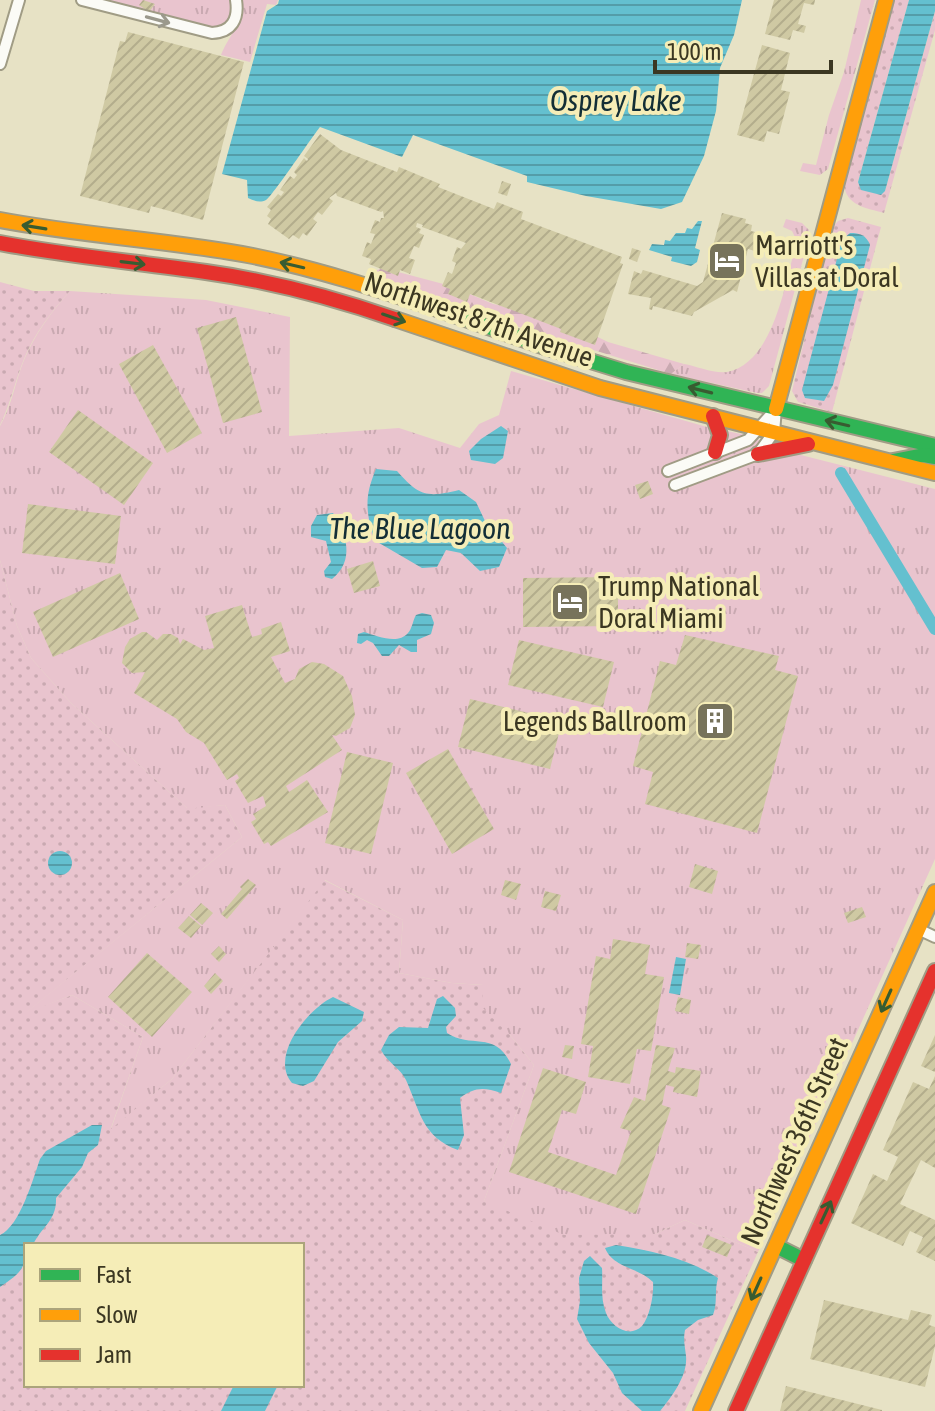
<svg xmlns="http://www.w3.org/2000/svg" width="935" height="1411" viewBox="0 0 935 1411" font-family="'Asap Condensed',sans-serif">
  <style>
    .grass { fill: url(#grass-dots); fill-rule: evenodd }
    .forest { fill: url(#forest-firs) }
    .park { fill: url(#park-tufts) }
    .water { fill: url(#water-rules) }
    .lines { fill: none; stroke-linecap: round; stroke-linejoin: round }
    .canal { stroke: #64c0cf; stroke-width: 12 }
    .building { fill: url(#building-hatch) }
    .street-casing { stroke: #a09c85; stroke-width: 14 }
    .fast-casing { stroke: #a09c85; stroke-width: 18 }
    .slow-casing { stroke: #a09c85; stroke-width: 18 }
    .jam-casing { stroke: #a09c85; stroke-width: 18 }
    .street { stroke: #fbfbf6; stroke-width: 10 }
    .fast { stroke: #30b455; stroke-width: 14 }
    .slow { stroke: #ff9f0a; stroke-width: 14 }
    .jam { stroke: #e5322d; stroke-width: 14 }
    .oneway { stroke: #9b998c }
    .oneway2 { stroke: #385c31 }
    .labels { text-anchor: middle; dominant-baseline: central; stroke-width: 8; stroke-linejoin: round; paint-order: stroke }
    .poi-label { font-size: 28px; fill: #3b3722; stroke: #f5edb7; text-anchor: start }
    .street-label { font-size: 28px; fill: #3b3722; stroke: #f5edb7 }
    .water-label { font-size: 30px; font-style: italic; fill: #132e36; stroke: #f5edb7 }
  </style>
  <defs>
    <pattern id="grass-dots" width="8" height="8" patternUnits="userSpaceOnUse" patternTransform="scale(2)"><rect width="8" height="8" fill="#e9c4ce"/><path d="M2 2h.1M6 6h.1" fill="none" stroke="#c9a9b1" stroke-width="1.8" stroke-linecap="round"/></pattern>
    <pattern id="forest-firs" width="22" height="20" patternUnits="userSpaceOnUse" patternTransform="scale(2)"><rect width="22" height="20" fill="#e9c4ce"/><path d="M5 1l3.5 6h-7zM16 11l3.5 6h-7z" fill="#c9a9b1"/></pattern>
    <pattern id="park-tufts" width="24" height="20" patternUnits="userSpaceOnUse" patternTransform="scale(2)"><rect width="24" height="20" fill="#e9c4ce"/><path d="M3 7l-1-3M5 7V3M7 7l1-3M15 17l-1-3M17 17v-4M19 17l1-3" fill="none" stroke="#c9a9b1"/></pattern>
    <pattern id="water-rules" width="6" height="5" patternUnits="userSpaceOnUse" patternTransform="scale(2)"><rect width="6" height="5" fill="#64c0cf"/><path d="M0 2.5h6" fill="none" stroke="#549da8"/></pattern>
    <pattern id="building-hatch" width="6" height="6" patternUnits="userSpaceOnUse" patternTransform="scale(2)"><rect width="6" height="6" fill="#cfc9a3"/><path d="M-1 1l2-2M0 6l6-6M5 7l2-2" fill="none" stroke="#b3ad8c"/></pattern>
  </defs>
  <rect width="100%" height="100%" fill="#e7e2c5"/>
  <g class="grass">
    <path d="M 894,0 L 909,0 L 858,182 L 885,191 L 935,11 L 935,30 L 884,213 C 867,208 845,206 844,183 Z"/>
    <path d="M 848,218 L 881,227 L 832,412 L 798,402 L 792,391 L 831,229 L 838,221 Z"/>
    <path d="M 0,282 L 34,291 L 70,291 C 51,312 35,333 24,359 C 15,381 11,403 0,425 Z"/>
    <path d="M 0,560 L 17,626 L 31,658 L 71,703 L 187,808 L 225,805 L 242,837 L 27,1012 L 72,995 L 143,1037 L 111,1128 L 172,1079 L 324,880 L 403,920 L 399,973 L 452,983 L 483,985 L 510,1035 L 534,1065 L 484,1201 L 655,1234 L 685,1220 L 758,1252 L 685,1411 L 0,1411 ZM 26,1245 L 302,1245 L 302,1385 L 26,1385 Z"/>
  </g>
  <path class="forest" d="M 383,268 L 451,286 L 493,304 L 557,317 L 608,342 L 684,364 L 671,374 L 364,279 L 369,273 Z"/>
  <g class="park">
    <path d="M 101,0 L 230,0 C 235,13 230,22 219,30 Z"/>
    <path d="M 242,0 L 278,0 L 276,5 L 267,4 L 250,62 L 221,55 C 228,36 245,21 242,0 Z"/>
    <path d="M 861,0 L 875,0 L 828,169 L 820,175 L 800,171 L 803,163 L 816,165 L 829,115 L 844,72 Z"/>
    <path d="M 786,219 L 802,223 L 809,230 L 808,241 L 769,386 L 762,393 L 757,393 L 671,374 L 684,364 C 696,366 715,374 727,372 C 775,362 785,281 797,241 L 792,231 L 783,227 Z"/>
    <path d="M 70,291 L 206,300 L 290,317 L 289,436 L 399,428 L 460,448 L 479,424 L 499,415 L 511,371 L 707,427 L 746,435 L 793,453 L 935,489 L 935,859 L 758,1252 L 685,1220 L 655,1234 L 564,1235 L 484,1201 L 534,1065 L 510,1035 L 482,1007 L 483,985 L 452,983 L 399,973 L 403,920 L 325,880 L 172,1079 L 111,1129 L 143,1037 L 72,995 L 24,1014 L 242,837 L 225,805 L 188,809 L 71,703 L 31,658 L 17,626 L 0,560 L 0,426 C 12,405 15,382 24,360 C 35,334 51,312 70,291 Z"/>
  </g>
  <g class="water">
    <path d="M 279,0 L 742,0 L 734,35 L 720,68 L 716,111 L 704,156 L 682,202 L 661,209 L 586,196 L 527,182 L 527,176 L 413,135 L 402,157 L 320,127 C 312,137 271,198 266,200 C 260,203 254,201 248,198 L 247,180 L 222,174 L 267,11 L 278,4 Z"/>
    <path d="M 909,0 L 935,0 L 935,11 L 885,191 L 881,195 L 861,190 L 858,182 Z"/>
    <path d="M 698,221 L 702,221 L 695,248 L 700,250 L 697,262 L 691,266 L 671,261 L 672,257 L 649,250 L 652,244 L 664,245 L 665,240 L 670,241 L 676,233 L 685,233 L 687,228 L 692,229 Z"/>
    <path d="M 850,233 C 860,233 866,235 870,245 L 833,385 L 824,401 L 805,398 L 802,390 L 842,240 Z"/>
    <path d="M 501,426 L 508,431 L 503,458 L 495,464 L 471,460 L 469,451 L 481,439 Z"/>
    <path d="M 376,469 L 397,471 C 419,496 427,498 459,490 L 476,502 L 485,521 L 507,548 L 499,567 L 480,571 L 461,553 L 446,550 L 437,567 L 422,568 L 374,540 C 366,511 364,497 376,469 Z"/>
    <path d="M 333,513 C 347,534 355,561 332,579 L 325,577 L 324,571 L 331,562 L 326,541 L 311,537 L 311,526 L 317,515 Z"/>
    <path d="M 422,613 L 431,615 L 434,623 L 431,634 L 417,640 L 417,652 L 411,652 L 399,645 L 389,656 L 382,656 L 373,643 L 367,640 L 361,644 L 357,643 L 358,634 L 364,632 C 377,636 398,645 408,633 C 412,629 413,620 416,615 Z"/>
    <circle cx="60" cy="863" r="12"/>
    <path d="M 676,957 L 686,959 L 680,995 L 669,993 Z"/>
    <path d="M 443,996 L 455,1008 L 456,1016 L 446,1027 L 447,1033 C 471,1049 495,1030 511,1064 L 501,1093 C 484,1087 474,1087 460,1098 L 464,1135 L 458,1150 C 422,1137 420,1111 406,1080 C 401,1069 387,1062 381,1050 L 389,1035 L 399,1027 L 428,1028 L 437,999 Z"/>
    <path d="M 333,997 L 364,1012 L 362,1021 L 338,1042 L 314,1081 L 303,1086 L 292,1083 C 269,1056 308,1009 333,997 Z"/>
    <path d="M 92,1125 L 102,1125 L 98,1145 L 88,1153 L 82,1167 L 56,1198 C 57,1221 41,1227 33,1245 L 26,1245 C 26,1270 20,1273 0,1287 L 0,1235 C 20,1226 33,1179 40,1159 L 46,1151 Z"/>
    <path d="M 616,1245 C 652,1251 687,1258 718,1278 C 714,1292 718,1302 713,1315 L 698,1320 L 685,1330 C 683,1340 685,1346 686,1356 C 688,1375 672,1397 660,1411 L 642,1411 L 622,1393 L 613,1373 L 589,1343 L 577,1319 L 580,1301 L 579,1278 L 584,1261 L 590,1256 L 602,1268 C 603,1283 600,1298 606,1313 C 611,1326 629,1339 642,1326 C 650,1316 654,1294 653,1282 C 638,1267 613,1268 605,1248 Z"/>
    <path d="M 234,1385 L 278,1385 L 265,1411 L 221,1411 Z"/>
  </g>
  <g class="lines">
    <path class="canal" d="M 841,473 L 935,629"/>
  </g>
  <g class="building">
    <path d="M 143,0 L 155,4 L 149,12 L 139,5 Z"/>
    <path d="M 774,0 L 815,0 L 814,5 L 804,3 L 798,24 L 806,26 L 804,33 L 793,30 L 790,40 L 765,34 Z"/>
    <path d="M 128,32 L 244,62 L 203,220 L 151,206 L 149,213 L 80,196 L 120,41 L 125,42 Z"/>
    <path d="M 762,45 L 790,53 L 781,90 L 790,92 L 779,134 L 767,131 L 764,142 L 737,135 Z"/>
    <path d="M 320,134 L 341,150 L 397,172 L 399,167 L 440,184 L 438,187 L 494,209 L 497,202 L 523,212 L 521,219 L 622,257 L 620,263 L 623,264 L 595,345 L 560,332 L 561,329 L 470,294 L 467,302 L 448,294 L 450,289 L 442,286 L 448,272 L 452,274 L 456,263 L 452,261 L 457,247 L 461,249 L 466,243 L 422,227 L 423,225 L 417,223 L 416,227 L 421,229 L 419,233 L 424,235 L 419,248 L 414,246 L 409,258 L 415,260 L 410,274 L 400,270 L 398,276 L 369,264 L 371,259 L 362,256 L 367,242 L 371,244 L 375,234 L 370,233 L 375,220 L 380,222 L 381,218 L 384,218 L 383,211 L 381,212 L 337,196 L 336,193 L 329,198 L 333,201 L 322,215 L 318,212 L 313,219 L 317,222 L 307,236 L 303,233 L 299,239 L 293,235 L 289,239 L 268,224 L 271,219 L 267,216 L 271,210 L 267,207 L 278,194 L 281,196 L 284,192 L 280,190 L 290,176 L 294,179 L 297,175 L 294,172 L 304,158 L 307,161 L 308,159 L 304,156 Z"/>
    <path d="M 502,181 L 511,184 L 507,196 L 498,193 Z"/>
    <path d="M 722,213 L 746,219 L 745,223 L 752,225 L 751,231 L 759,233 L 758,238 L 762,238 L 758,252 L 748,249 L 737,292 L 733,290 L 694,312 L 692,316 L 653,306 L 652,310 L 649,309 L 651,298 L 628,294 L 634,271 L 641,274 L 643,270 L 697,286 L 703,282 Z"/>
    <path d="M 632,248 L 641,251 L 637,262 L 629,259 Z"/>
    <path d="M 236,317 L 262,412 L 223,423 L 197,328 Z"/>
    <path d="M 153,345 L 202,433 L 167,453 L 119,364 Z"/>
    <path d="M 78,410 L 153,463 L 124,505 L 49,452 Z"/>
    <path d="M 648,481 L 653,494 L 640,499 L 635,485 Z"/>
    <path d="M 28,504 L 121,516 L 115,564 L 22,553 Z"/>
    <path d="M 373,561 L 380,586 L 354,593 L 347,569 Z"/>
    <path d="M 120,573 L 139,619 L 53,657 L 33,612 Z"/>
    <path d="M 618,577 L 618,626 L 523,627 L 523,578 Z"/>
    <path d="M 242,605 L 252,637 L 262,634 L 261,629 L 281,622 L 290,651 L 271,657 L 285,683 L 295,679 L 299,669 L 312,662 L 324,664 L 343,676 L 352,696 L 355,715 L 350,728 L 336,736 L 332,735 L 342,750 L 286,786 L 289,792 L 307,780 L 328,812 L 271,846 L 268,842 L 264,844 L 251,822 L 256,819 L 253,814 L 266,806 L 263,796 L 248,803 L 235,781 L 239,778 L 237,774 L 227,780 L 204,743 L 186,732 L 177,719 L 134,693 L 145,672 L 132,673 L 122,663 L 125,647 L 130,639 L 142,632 L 146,632 L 157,640 L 163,634 L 171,634 L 178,638 L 180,644 L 183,639 L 204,650 L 214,648 L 205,616 Z"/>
    <path d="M 685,635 L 779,656 L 775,670 L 798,676 L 757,833 L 645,804 L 653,772 L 633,766 L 660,661 L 676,665 Z"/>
    <path d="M 519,640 L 614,662 L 603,707 L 508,685 Z"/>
    <path d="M 470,699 L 562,721 L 550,769 L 458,747 Z"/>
    <path d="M 448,749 L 494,829 L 452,854 L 406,773 Z"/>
    <path d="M 347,752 L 393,763 L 371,854 L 325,843 Z"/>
    <path d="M 695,864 L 718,871 L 712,894 L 689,887 Z"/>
    <path d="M 248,879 L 256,885 L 227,919 L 221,914 L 242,889 L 240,887 Z"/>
    <path d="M 505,880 L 521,884 L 516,900 L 501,895 Z"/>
    <path d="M 545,891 L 561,895 L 556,911 L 541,907 Z"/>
    <path d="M 201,903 L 213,913 L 202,925 L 190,915 Z"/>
    <path d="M 862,907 L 866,917 L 848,923 L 844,913 Z"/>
    <path d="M 189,916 L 201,926 L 191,938 L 178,928 Z"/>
    <path d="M 613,939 L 650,945 L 645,974 L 664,977 L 651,1051 L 637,1049 L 630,1084 L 588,1077 L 593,1046 L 581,1044 L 596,956 L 610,959 Z"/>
    <path d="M 687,943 L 701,945 L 698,959 L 685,957 Z"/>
    <path d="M 219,946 L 226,954 L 219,962 L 211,954 Z"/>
    <path d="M 147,953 L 192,992 L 152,1037 L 108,997 Z"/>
    <path d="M 215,973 L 223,981 L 211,994 L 204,986 Z"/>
    <path d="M 678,997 L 691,1000 L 689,1014 L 675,1011 Z"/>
    <path d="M 935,1035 L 935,1072 L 921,1066 Z"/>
    <path d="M 565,1045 L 574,1046 L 572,1059 L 562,1057 Z"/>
    <path d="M 656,1045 L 675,1048 L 668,1071 L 675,1073 L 676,1067 L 701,1071 L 697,1097 L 673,1092 L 674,1087 L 666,1085 L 662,1105 L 671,1108 L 636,1214 L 509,1172 L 543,1068 L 586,1082 L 576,1114 L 562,1110 L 548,1152 L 616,1175 L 631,1131 L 620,1128 L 634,1097 L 645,1101 Z"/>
    <path d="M 935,1076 L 935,1168 L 921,1160 L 900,1204 L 935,1220 L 935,1261 L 916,1252 L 923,1237 L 910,1231 L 903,1246 L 851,1223 L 873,1174 L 887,1181 L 898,1157 L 883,1150 L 913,1082 L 929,1089 Z"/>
    <path d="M 707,1235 L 732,1245 L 727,1257 L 702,1247 Z"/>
    <path d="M 824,1300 L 908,1320 L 911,1310 L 932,1315 L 929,1325 L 935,1327 L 935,1346 L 925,1387 L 810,1359 Z"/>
    <path d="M 786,1386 L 882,1410 L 882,1411 L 780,1411 Z"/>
  </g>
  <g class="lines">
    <g class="street-casing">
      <g id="street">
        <path d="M 82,0 L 212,33 C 232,32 239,19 236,0"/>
        <path d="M 0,64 L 19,0"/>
        <path d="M 668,471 L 748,440 L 775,410"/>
        <path d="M 675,485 L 758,454 L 774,432 L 776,409"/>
        <path d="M 918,929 L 935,937"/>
      </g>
    </g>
    <g class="fast-casing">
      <g id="fast">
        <path d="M 440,310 L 545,347 L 626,372 L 935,446"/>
        <path d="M 893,461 L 924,455 L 935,457"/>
        <path d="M 776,1246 L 804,1260"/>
      </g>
    </g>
    <g class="slow-casing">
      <g id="slow">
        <path d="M 0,220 C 84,236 169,240 253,256 C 317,269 378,289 440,310"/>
        <path d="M 395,319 L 600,388 L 935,473"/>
        <path d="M 776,409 L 886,0"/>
        <path d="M 701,1411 L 935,892"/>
      </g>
    </g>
    <g class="jam-casing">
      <g id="jam">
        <path d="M 0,243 C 68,256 137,262 206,272 C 270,281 334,298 395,319"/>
        <path d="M 713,416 L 720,435 L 715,452"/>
        <path d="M 758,454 L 808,444"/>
        <path d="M 736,1411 L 935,971"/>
      </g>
    </g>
    <use href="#street" class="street"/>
    <use href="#fast" class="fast"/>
    <use href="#slow" class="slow"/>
    <use href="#jam" class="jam"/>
  </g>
  <defs><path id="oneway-shaft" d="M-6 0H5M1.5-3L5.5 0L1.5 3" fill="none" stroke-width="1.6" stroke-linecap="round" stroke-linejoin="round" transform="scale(2)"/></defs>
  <use class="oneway" href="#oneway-shaft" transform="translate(158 20) rotate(15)"/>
  <g class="oneway2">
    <use href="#oneway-shaft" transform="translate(34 227) rotate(-171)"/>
    <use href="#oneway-shaft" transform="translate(133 263) rotate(7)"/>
    <use href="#oneway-shaft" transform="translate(292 265) rotate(-167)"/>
    <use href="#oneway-shaft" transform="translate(394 318) rotate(19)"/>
    <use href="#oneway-shaft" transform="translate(700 390) rotate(-166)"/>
    <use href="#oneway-shaft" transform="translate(837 423) rotate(-167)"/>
    <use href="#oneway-shaft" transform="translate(886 1001) rotate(114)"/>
    <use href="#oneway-shaft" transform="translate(826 1212) rotate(-65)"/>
    <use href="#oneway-shaft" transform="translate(756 1289) rotate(114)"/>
  </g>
  <defs>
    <g id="hotel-square" transform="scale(2)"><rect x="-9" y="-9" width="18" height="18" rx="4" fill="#77735b" stroke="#f5edb7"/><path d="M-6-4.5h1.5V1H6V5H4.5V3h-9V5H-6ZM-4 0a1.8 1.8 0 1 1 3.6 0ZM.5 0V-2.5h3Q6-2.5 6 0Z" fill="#fff"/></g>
    <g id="building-square" transform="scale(2)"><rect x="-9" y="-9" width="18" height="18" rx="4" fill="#77735b" stroke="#f5edb7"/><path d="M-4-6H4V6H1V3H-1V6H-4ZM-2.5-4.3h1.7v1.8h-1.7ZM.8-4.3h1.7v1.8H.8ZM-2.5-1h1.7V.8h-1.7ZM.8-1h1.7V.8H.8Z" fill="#fff"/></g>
  </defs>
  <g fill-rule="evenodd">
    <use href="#hotel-square" x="727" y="261"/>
    <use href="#hotel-square" x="570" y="602"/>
    <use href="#building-square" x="715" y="721"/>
  </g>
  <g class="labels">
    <g class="poi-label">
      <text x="755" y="245">Marriott's<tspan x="755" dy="32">Villas at Doral</tspan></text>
      <text x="598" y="586">Trump National<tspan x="598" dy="32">Doral Miami</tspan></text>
      <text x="687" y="721" text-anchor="end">Legends Ballroom</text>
    </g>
    <g class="street-label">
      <text transform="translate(479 319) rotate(19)">Northwest 87th Avenue</text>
      <text transform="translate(794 1141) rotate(-66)">Northwest 36th Street</text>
    </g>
    <g class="water-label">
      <text x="616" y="100">Osprey Lake</text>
      <text x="420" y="528">The Blue Lagoon</text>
    </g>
  </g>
  <rect x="24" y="1243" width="280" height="144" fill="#f5edb7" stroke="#aba47b" stroke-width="2"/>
  <rect x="40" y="1269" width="40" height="12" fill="#30b455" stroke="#aba47b" stroke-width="2"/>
  <text x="96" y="1283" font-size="24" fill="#3b3722">Fast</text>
  <rect x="40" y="1309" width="40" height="12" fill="#ff9f0a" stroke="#aba47b" stroke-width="2"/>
  <text x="96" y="1323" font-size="24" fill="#3b3722">Slow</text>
  <rect x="40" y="1349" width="40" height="12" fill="#e5322d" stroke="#aba47b" stroke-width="2"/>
  <text x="96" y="1363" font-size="24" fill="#3b3722">Jam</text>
  <path d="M655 60v12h176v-12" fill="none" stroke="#3b3722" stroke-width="4"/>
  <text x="667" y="60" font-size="24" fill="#3b3722" stroke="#f5edb7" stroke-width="6" paint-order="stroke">100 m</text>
</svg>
